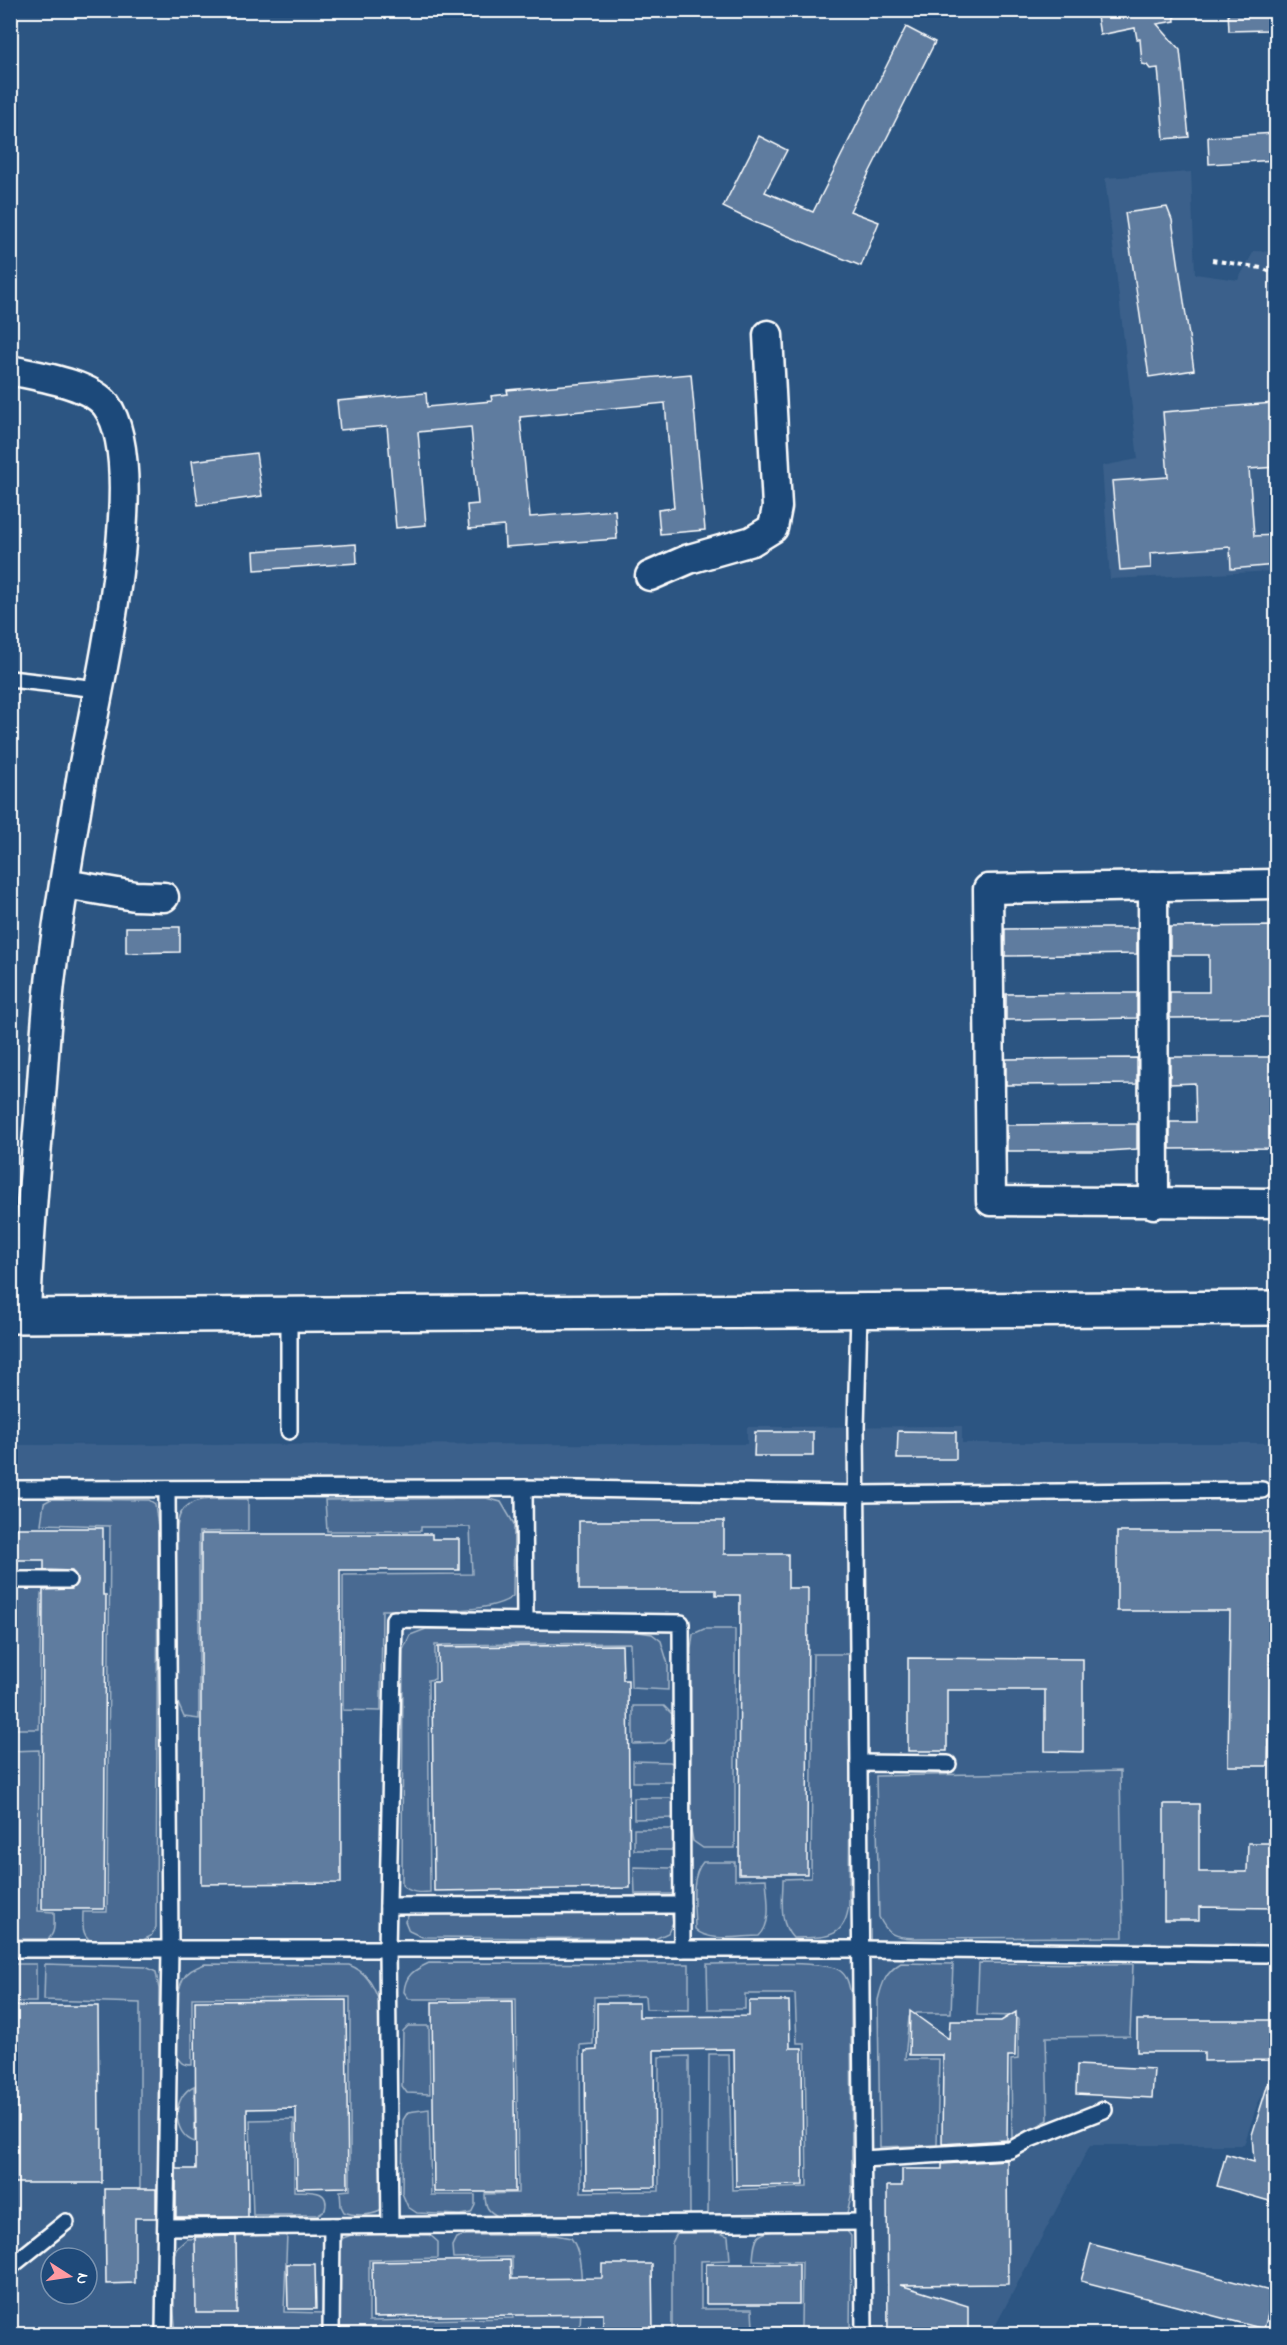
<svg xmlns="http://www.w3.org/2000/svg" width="1287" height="2345" viewBox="0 0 1287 2345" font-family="'Indie Flower',sans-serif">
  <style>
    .built { fill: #3b618b; fill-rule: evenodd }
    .green { fill: #486b92; stroke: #a4b5c8; stroke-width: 1.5 }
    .building { fill: #5e7c9f; stroke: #fff; stroke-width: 1.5 }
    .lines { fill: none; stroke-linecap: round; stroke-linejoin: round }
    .service-casing { stroke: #fff; stroke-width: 20 }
    .minor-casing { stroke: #fff; stroke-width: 33 }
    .secondary-casing { stroke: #fff; stroke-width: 38 }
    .path { stroke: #fff; stroke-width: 4; stroke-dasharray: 4.5 4.5; stroke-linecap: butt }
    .service { stroke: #1f4a7a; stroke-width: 15 }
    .minor { stroke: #1f4a7a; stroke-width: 28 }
    .secondary { stroke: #1f4a7a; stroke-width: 33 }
  </style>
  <rect width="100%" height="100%" fill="#2c5582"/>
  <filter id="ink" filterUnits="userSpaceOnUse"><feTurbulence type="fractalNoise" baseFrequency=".0167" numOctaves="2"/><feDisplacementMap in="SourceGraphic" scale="12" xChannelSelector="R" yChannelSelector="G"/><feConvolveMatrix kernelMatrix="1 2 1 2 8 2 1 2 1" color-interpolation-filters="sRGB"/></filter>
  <g filter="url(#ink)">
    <g class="built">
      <path d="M 1191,172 L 1195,274 L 1238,280 L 1254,251 L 1276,252 L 1276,571 L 1110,579 L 1102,466 L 1138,459 L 1105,178 Z"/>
      <path d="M 962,1426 L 962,1443 L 1276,1443 L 1276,2076 L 1258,2102 L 1244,2145 L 1090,2145 L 991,2334 L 11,2334 L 10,1445 L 747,1444 L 747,1427 ZM 51,2258 L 87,2258 L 87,2294 L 51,2294 Z"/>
    </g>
    <g class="green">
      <path d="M 486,1498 L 501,1502 L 514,1524 L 513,1596 C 490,1616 414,1609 382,1610 L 381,1711 L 343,1710 L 343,1575 L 472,1574 L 470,1527 L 421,1527 L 421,1531 L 327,1531 L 325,1500 Z"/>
      <path d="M 51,1499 L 149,1500 L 155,1504 L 158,1527 L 156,1927 L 151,1936 L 141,1941 L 90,1940 C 81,1934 83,1922 83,1912 L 107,1912 L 110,1526 L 41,1524 L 44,1503 Z"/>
      <path d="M 248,1499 L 248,1531 L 199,1532 L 199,1719 L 184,1717 L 177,1701 L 176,1537 C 177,1529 177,1519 181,1513 C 192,1493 229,1500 248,1499 Z"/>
      <path d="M 22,1586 L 56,1586 L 66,1593 L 41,1594 L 39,1729 L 11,1729 L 11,1598 L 14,1593 Z"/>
      <path d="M 426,1629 L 619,1629 L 652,1634 L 661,1641 L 668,1664 L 668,1690 L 631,1688 L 630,1643 L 435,1645 L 435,1679 L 428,1680 L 430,1892 C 419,1893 410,1893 402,1885 L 403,1650 L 410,1635 Z"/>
      <path d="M 704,1629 L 735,1629 L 735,1848 L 703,1848 L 693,1841 L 691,1830 L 691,1649 L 693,1634 Z"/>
      <path d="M 813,1654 L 851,1654 L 849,1904 C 845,1941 824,1937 793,1938 C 778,1922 783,1900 783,1879 L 811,1878 Z"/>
      <path d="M 633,1706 L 664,1706 L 672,1714 L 672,1736 L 665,1743 L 633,1744 Z"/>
      <path d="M 39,1750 L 38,1911 L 54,1912 C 54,1922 56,1933 48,1939 L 11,1939 L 11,1751 Z"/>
      <path d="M 633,1761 L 670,1762 L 676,1765 L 676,1775 L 672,1782 L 633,1782 Z"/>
      <path d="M 1120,1771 L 1123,1937 L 914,1938 C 893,1937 888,1935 879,1917 L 876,1776 Z"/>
      <path d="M 634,1798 L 670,1798 L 675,1801 L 676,1811 L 672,1818 L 634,1819 Z"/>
      <path d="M 634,1829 L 671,1829 L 677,1833 L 677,1843 L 673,1850 L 634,1850 Z"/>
      <path d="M 703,1862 L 735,1862 L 735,1880 L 766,1879 C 767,1897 773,1923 759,1936 C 740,1936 709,1943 695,1929 C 695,1909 689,1878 703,1862 Z"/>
      <path d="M 634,1867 L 671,1868 L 677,1871 L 678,1888 L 674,1894 L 635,1894 Z"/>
      <path d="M 671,1912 L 673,1922 L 668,1933 L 655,1939 L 422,1937 L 409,1931 L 405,1921 L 410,1913 Z"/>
      <path d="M 429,1963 L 689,1964 L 689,2010 L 646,2009 L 645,1996 L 594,1997 L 593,2044 L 580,2045 L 581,2192 L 659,2191 L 659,2057 L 689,2056 L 690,2216 L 499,2217 C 488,2211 485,2208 485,2194 L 518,2193 L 516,1999 L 409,1999 L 404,1992 C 405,1975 414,1970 429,1963 Z"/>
      <path d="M 901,1963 L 953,1964 L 951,2013 L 917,2013 L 909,2017 L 905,2059 L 939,2059 L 937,2145 L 880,2147 L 878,2000 C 882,1983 886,1972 901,1963 Z"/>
      <path d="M 979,1963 L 1133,1964 L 1130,2036 L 1046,2037 L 1048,2120 L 1012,2141 L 1011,2060 L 1018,2059 L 1018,2020 L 1016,2016 L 977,2015 Z"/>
      <rect x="11" y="1964" width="25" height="38"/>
      <path d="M 45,1964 L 146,1967 L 156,1972 L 159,1989 L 158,2190 L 140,2191 L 140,2003 L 44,2000 Z"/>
      <path d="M 205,1964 L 349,1965 C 366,1971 373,1985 379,2001 L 382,2206 L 380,2211 C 370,2216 354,2216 344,2212 L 341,2206 L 340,2191 L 350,2190 L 350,1997 L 192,1998 L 192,2065 C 182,2065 180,2063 176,2054 C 177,2033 173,1998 183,1979 C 187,1971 196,1967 205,1964 Z"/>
      <path d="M 707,1964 C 731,1964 823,1960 839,1970 C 848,1976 849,1985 851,1995 L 852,2192 L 847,2213 L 834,2216 L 708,2216 L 709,2054 L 729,2054 L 732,2190 L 807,2187 L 805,2043 L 797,2043 L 795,1994 L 745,1994 L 745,2009 L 708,2009 Z"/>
      <path d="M 408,2026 L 429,2026 L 430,2094 L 407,2093 L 402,2086 L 403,2031 Z"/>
      <path d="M 194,2086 L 195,2142 C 171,2134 172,2096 194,2086 Z"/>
      <path d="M 429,2109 L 431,2195 L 475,2195 L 475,2205 L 471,2213 L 460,2215 L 417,2213 L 408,2207 L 402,2193 L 403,2120 L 408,2112 Z"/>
      <path d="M 294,2119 L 294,2191 C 309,2192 331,2188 325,2210 L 317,2215 L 253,2215 L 250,2120 Z"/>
      <path d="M 783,2229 L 847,2231 L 851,2236 L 850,2334 L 672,2334 L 672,2243 L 677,2233 L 719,2233 L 728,2236 L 730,2260 L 701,2261 L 701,2309 L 752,2309 L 753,2327 L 801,2327 L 802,2262 L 753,2260 C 755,2233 757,2234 783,2229 Z"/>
      <path d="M 287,2234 L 284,2312 L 323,2313 L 323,2334 L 176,2334 L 170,2271 L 176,2249 L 187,2239 Z"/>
      <path d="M 354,2234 L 430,2235 L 438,2242 L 438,2258 L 369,2260 L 369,2321 L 513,2318 L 512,2257 L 453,2258 L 452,2246 L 456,2238 L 466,2235 L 555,2235 L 571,2238 C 587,2259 580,2308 580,2334 L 337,2334 L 338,2246 L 343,2238 Z"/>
    </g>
    <g class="building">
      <path d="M 1096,10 L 1174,10 L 1175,21 L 1157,24 L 1180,50 L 1189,137 L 1164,139 L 1158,68 L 1150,69 L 1147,65 L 1142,64 L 1140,39 L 1137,39 L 1135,28 L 1100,35 Z"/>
      <path d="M 1228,10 L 1268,10 L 1269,30 L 1229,31 Z"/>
      <path d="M 906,27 L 935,42 L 850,211 L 879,222 L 861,266 L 754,222 L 723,207 L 759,136 L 787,150 L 765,192 L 813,212 Z"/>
      <path d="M 1276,133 L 1276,160 L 1209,164 L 1208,137 Z"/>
      <path d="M 1167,207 L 1172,220 L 1194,370 L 1149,377 L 1125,213 Z"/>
      <path d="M 691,374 L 705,530 L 660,534 L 658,510 L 674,508 L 665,403 L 520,417 L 530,517 L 615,510 L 617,539 L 505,547 L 504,526 L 469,529 L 467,505 L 478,504 L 471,427 L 418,432 L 426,525 L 396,528 L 387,426 L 340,430 L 337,401 L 426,393 L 427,407 L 492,401 L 491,396 L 508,394 L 507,390 Z"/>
      <path d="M 1273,403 L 1276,425 L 1276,467 L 1249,469 L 1254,536 L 1276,535 L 1276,565 L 1231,569 L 1230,547 L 1150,553 L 1151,568 L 1120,570 L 1112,481 L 1168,477 L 1163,412 Z"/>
      <path d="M 256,453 L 262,496 L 198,505 L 192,461 Z"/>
      <path d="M 356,544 L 357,563 L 255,570 L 254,551 Z"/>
      <path d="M 1276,926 L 1276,1017 L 1170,1018 L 1170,992 L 1209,992 L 1209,955 L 1170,955 L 1170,927 Z"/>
      <path d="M 126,927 L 180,927 L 180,952 L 126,953 Z"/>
      <path d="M 1105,928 L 1137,928 L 1137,954 L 1005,956 L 1005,929 Z"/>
      <path d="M 1107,993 L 1137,993 L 1137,1018 L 1006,1020 L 1006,994 Z"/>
      <path d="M 1170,1057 L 1276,1057 L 1276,1083 L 1271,1083 L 1271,1122 L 1276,1122 L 1276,1148 L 1170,1149 L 1170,1122 L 1196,1122 L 1195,1083 L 1170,1084 Z"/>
      <path d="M 1137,1058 L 1137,1084 L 1006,1085 L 1006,1059 Z"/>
      <path d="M 1106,1124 L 1137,1124 L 1137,1149 L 1108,1151 L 1007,1151 L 1007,1125 Z"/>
      <path d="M 898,1431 L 956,1432 L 956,1459 L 897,1459 Z"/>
      <path d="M 755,1432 L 813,1432 L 813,1456 L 754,1456 Z"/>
      <path d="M 579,1521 L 724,1521 L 724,1554 L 788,1554 L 788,1588 L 808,1588 L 807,1874 L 739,1874 L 740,1595 L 716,1595 L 716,1590 L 579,1590 Z"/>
      <path d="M 10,1528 L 103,1528 L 103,1595 L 106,1595 L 104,1909 L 42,1909 L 43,1590 L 72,1589 L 78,1579 L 72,1571 L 44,1570 L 44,1560 L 10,1560 Z"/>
      <path d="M 1117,1532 L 1276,1532 L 1276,1580 L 1272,1580 L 1268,1766 L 1228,1766 L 1230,1611 L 1117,1611 Z"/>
      <path d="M 201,1534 L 432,1534 L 432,1539 L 459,1539 L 459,1570 L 340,1570 L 341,1883 L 201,1884 Z"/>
      <path d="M 622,1645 L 623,1680 L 628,1680 L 630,1888 L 434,1891 L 432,1682 L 439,1682 L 438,1647 Z"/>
      <path d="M 908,1658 L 1083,1659 L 1083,1752 L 1045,1751 L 1045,1690 L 947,1690 L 947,1751 L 908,1751 Z"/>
      <path d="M 1164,1804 L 1199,1804 L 1199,1872 L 1247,1872 L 1248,1843 L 1276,1843 L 1276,1908 L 1199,1907 L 1199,1920 L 1164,1920 Z"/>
      <path d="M 346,2000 L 348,2187 L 297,2188 L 296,2108 L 247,2109 L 248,2217 L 176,2217 L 176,2169 L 196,2169 L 195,2001 Z"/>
      <path d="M 513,2001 L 515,2192 L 434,2192 L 432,2002 Z"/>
      <path d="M 749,2001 L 789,2001 L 790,2048 L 802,2048 L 803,2185 L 736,2186 L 734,2049 L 654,2050 L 655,2187 L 586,2188 L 585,2051 L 597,2050 L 597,2003 L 639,2003 L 639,2017 L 749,2016 Z"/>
      <path d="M 10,2006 L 98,2006 L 99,2129 L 102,2129 L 102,2183 L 10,2183 Z"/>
      <path d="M 910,2011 L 949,2039 L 950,2021 L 1001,2021 L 1016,2012 L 1015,2056 L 1008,2056 L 1007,2140 L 942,2144 L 943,2055 L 909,2055 Z"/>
      <path d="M 1137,2020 L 1276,2020 L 1276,2060 L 1204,2061 L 1204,2052 L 1137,2052 Z"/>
      <path d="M 1077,2065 L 1154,2069 L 1152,2098 L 1076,2094 Z"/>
      <path d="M 1272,2071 L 1276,2072 L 1276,2203 L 1217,2186 L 1226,2154 L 1254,2162 L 1252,2135 Z"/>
      <path d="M 1007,2160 L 1008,2284 L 900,2285 L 968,2306 L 968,2334 L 888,2334 L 887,2186 L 902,2186 L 902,2169 L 942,2169 L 942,2164 Z"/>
      <path d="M 105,2189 L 156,2189 L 156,2218 L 135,2218 L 135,2283 L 106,2284 Z"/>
      <path d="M 236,2236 L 237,2313 L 196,2313 L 195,2237 Z"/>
      <path d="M 1091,2244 L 1274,2292 L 1264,2329 L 1081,2281 Z"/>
      <path d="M 510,2260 L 511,2279 L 602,2278 L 602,2264 L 652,2264 L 653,2334 L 603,2334 L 603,2314 L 373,2317 L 372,2262 Z"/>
      <path d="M 287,2264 L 315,2264 L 316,2309 L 288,2309 Z"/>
      <rect x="706" y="2264" width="93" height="40"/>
    </g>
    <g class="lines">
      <g class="service-casing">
        <g id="service">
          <path d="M 10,679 L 98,689"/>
          <path d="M 859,1312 L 856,1428 L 864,2334"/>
          <path d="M 289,1315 L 289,1431"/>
          <path d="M 524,1488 L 525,1620"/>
          <path d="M 10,1489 L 524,1488 L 857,1494 L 1262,1490"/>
          <path d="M 10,1580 L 68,1580"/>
          <path d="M 859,1763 L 948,1764"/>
          <path d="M 388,1906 L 682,1905"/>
          <path d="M 10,1949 L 861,1949 L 1266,1954"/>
          <path d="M 863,2159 L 1010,2150 L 1030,2139 L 1104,2110"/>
          <path d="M 390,2225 L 387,1949 L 394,1619 L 681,1623 L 682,1949"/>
          <path d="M 166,2227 L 863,2222"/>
          <path d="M 10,2267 L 66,2222"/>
          <path d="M 164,2331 L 170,1949 L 167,1489"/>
          <path d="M 331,2334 L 332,2226"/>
        </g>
      </g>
      <g class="minor-casing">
        <g id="minor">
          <path d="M 10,370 C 36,376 89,383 106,405 C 152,467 96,697 82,774 C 71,843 58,913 50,983 C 46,1020 44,1058 41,1096 C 35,1169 28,1242 26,1316"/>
          <path d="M 650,576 L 689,559 L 752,541 L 773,528 L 777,507 L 768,335"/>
          <path d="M 65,884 L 135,896 L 164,897"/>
          <path d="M 1276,884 L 988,889 L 991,1201 L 1276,1203"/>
          <path d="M 1153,886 L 1154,1204"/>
        </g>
      </g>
      <g class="secondary-casing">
        <path id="secondary" d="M 10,1316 L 1276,1308"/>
      </g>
      <g class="path">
        <path d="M 1274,10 L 1276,61"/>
        <path d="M 1212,260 L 1261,268 L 1276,274"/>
      </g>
      <use href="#service" class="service"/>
      <use href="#minor" class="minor"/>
      <use href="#secondary" class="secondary"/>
    </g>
  </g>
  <rect width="1287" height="2345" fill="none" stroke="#1f4a7a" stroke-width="36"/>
  <rect x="18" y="18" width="1251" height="2309" fill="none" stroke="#fff" stroke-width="2" filter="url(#ink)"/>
  <g transform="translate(69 2276) rotate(102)"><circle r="28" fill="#1f4a7a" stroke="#7992af" stroke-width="1.5"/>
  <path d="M0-4.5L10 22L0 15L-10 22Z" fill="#ff9aa2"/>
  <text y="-9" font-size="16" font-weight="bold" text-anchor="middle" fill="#ffffff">N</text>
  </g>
</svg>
